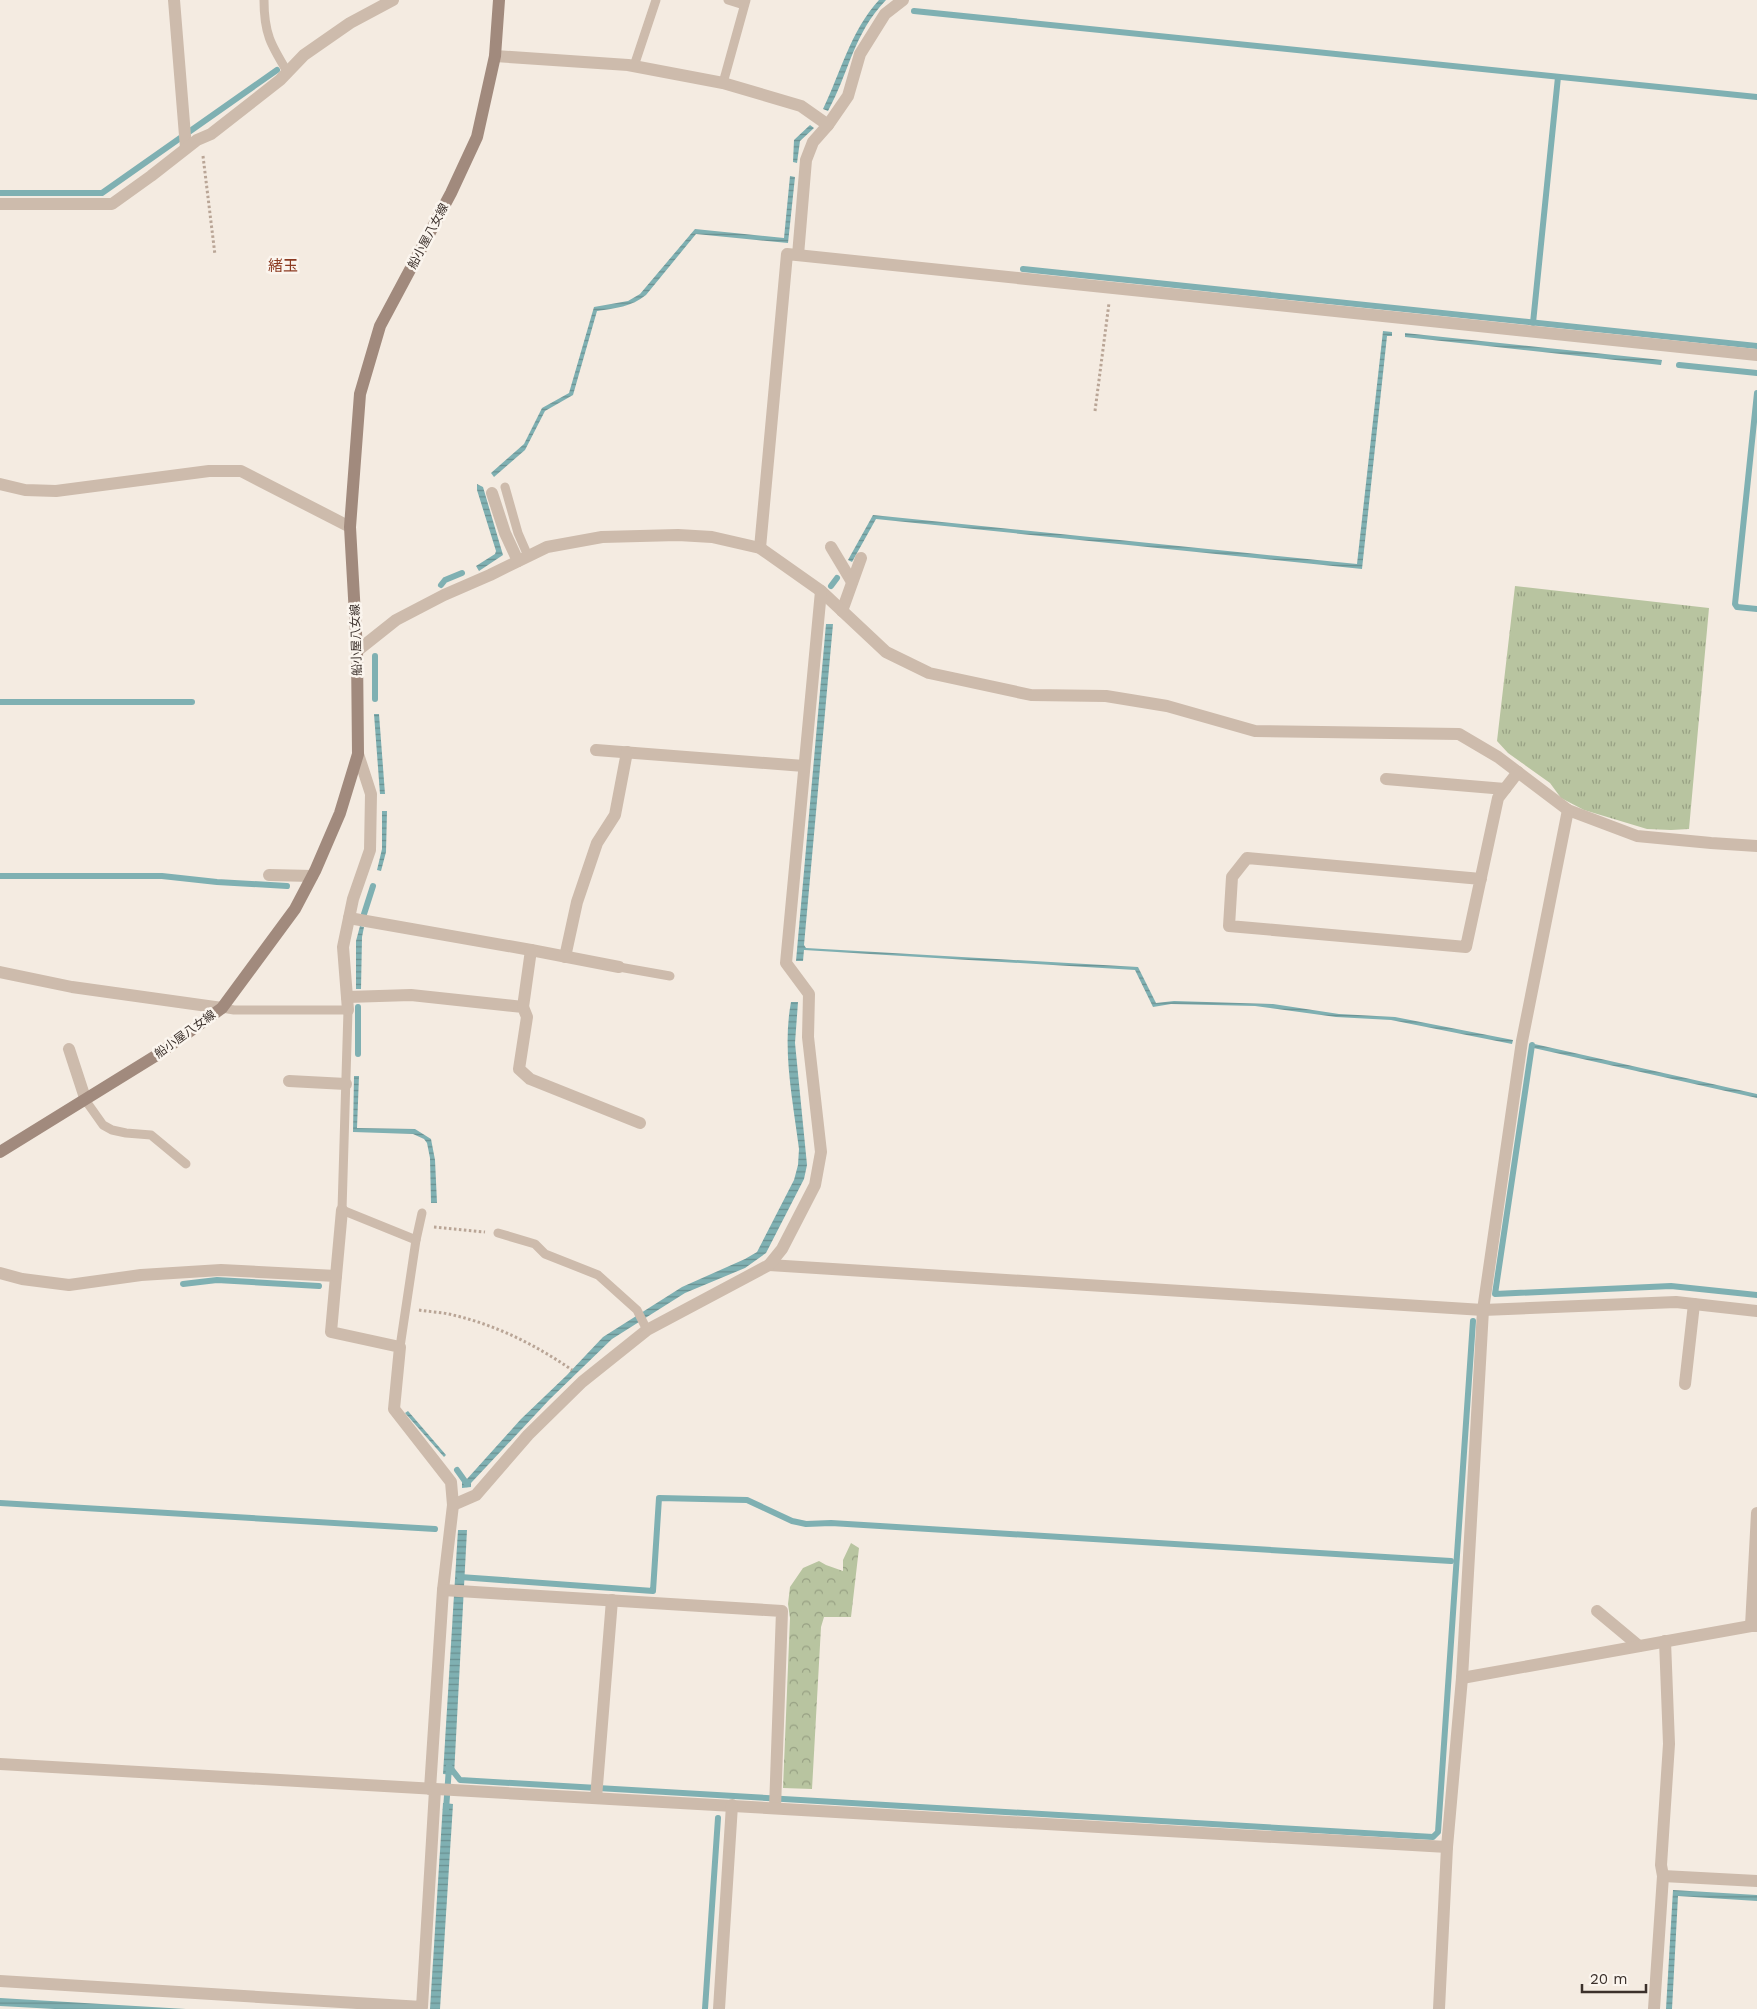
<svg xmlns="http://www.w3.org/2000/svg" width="1757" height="2009" viewBox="0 0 1757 2009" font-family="'Work Sans','Noto Sans JP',sans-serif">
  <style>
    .grass { fill: url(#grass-tufts) }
    .forest { fill: url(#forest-crowns) }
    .water { fill: url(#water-rules) }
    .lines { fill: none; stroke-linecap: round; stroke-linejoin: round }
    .stream { stroke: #7fb0b2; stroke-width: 6 }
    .path { stroke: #b9a596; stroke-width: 3; stroke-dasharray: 2.5 2.5; stroke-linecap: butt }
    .lane { stroke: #cdbbac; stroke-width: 9 }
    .street { stroke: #cdbbac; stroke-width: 12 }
    .secondary { stroke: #a18a7d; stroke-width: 12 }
    .labels { text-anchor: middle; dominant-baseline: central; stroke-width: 5; stroke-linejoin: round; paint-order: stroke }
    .street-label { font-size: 12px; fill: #3b302b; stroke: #fbf5ee }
    .quarter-label { font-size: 15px; fill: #8c3b22; stroke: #fbf5ee }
  </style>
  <defs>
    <pattern id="grass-tufts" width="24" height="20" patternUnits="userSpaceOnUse" patternTransform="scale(1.25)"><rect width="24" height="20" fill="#b8c4a0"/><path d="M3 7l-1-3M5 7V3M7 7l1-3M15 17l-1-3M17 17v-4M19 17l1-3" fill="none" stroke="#97a083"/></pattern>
    <pattern id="forest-crowns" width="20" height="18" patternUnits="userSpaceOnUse" patternTransform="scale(1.25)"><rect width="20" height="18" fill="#b8c4a0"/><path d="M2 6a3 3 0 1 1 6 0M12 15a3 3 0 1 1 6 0" fill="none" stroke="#97a083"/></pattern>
    <pattern id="water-rules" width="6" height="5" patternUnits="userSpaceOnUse" patternTransform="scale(1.25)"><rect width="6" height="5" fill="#7fb0b2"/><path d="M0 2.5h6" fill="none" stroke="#699091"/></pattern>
  </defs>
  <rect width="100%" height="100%" fill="#f4ebe1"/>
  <path class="grass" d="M 1515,586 L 1709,608 L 1689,829 L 1671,830 L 1647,829 L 1584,810 L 1561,798 L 1550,783 L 1508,753 L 1497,741 Z"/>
  <path class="forest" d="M 851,1543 L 859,1548 L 851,1617 L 824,1617 L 821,1627 L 812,1789 L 783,1788 L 790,1618 L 788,1604 L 790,1587 L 803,1568 L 819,1561 L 826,1565 L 843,1571 L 843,1560 Z"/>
  <g class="water">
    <path d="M 879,0 L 886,0 C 853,34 849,73 828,111 L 823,109 C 841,72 850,32 879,0 Z"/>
    <path d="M 810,125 L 814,128 L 800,141 L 797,163 L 793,162 L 794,140 Z"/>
    <path d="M 790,176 L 795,177 L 788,243 L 696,234 L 646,295 C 631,307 616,308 597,311 L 573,395 L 545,411 L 525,450 L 494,477 L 491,473 L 524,444 L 542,408 L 569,393 L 594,307 L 628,301 L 640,294 L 695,229 L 784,238 Z"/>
    <path d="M 1383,331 L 1392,332 L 1392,336 L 1387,336 L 1362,569 L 876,519 L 852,562 L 848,560 L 873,515 L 1357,564 Z"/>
    <path d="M 1405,333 L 1662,360 L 1661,365 L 1405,337 Z"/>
    <path d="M 477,484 L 483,487 L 503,555 L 479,571 L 476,566 L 495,554 L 496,551 L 477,490 Z"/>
    <path d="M 826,624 L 833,624 L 804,945 L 806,948 L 1138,967 L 1156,1003 L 1174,1001 L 1273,1004 L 1339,1014 L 1395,1017 L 1513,1040 L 1512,1044 L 1391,1020 L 1336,1017 L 1255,1006 L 1171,1004 L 1153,1007 L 1135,970 L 804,950 L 803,961 L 796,961 Z"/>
    <path d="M 374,714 L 379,714 L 385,794 L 380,794 Z"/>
    <path d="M 382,811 L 387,811 L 386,852 L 381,871 L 377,870 L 382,849 Z"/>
    <path d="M 360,926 L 364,927 L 362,937 L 361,989 L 356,989 L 356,941 Z"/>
    <path d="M 791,1002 L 798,1002 L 795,1043 L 807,1165 L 804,1179 L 766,1253 L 745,1268 L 685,1293 L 612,1339 L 550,1399 L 471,1483 L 471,1487 L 462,1488 L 462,1480 L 467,1479 L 521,1419 L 567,1375 L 603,1337 L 682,1287 L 745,1259 L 757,1252 L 794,1180 L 798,1165 L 799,1149 C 793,1101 782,1050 791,1002 Z"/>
    <path d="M 1530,1043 L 1757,1094 L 1757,1098 L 1529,1047 Z"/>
    <path d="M 354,1076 L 359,1076 L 357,1128 L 415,1129 L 431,1139 L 435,1160 L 437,1203 L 431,1203 L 430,1158 L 427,1143 L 424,1139 L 413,1134 L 353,1132 Z"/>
    <path d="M 408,1411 L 446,1455 L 444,1457 L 405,1413 Z"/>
    <path d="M 458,1530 L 467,1530 L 454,1775 L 443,1774 Z"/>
    <path d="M 443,1803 L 453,1804 L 440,2009 L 430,2009 Z"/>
    <path d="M 1673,1890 L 1757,1895 L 1757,1901 L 1678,1896 L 1672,2009 L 1666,2009 Z"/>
    <path d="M 0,1998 L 186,2009 L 55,2009 L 0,2006 Z"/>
  </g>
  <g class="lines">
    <g class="stream">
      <path d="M 914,11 L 1757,97"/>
      <path d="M 0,193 L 102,193 L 277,70"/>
      <path d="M 1023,269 L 1757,346"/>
      <path d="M 1533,323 L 1558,77"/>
      <path d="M 1679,365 L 1757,373"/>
      <path d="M 1757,393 L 1735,604 L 1737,607 L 1757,609"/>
      <path d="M 441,585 L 445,580 L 462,573"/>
      <path d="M 831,586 L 837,578"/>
      <path d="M 375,656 L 375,699"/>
      <path d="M 0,702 L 192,702"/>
      <path d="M 0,876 L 162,876 L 217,882 L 287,886"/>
      <path d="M 364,914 L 373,886"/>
      <path d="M 358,1007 L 358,1054"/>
      <path d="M 1532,1045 L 1495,1294 L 1671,1286 L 1757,1295"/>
      <path d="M 183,1284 L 217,1280 L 319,1286"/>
      <path d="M 457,1470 L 467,1484 L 468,1483"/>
      <path d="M 0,1503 L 435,1529"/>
      <path d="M 460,1577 L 653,1591 L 659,1498 L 747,1500 L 792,1521 L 806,1524 L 831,1523 L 1451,1561"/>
      <path d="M 449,1766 L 460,1780 L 1433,1837 L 1438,1832 L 1473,1321"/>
      <path d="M 446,1810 L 449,1767"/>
      <path d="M 705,2009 L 718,1818"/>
    </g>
    <g class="path">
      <path d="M 203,156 L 215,255"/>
      <path d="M 1095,411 L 1109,303"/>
      <path d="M 434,1227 L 485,1232"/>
      <path d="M 419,1310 C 430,1312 442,1312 453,1315 C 496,1325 536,1345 572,1370"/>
    </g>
    <g class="lane">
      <path d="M 264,0 C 264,34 271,45 288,73"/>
      <path d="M 728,0 L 744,5"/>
      <path d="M 634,66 L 656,0"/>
      <path d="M 723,83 L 746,0"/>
      <path d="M 505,487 L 518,533 L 528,556"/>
      <path d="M 619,967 L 670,976"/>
      <path d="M 222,1008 L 234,1010 L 348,1010 L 342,1210 L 416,1240 L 400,1347"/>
      <path d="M 86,1101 L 103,1125 L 112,1130 L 126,1133 L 151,1135 L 186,1164"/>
      <path d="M 498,1233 L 535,1244 L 545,1254 L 598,1275 L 637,1310 L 647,1330"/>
      <path d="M 416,1240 L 422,1213"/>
    </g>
    <g class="street">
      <path d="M 174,0 L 186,148"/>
      <path d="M 495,56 L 628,65 L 723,83 L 801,106 L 828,125"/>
      <path d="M 0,204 L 112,204 L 151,176 L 197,140 L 211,134 L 280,80 L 304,55 L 350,23 L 393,0"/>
      <path d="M 798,255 L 806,160 L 813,142 L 828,125 L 848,96 L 860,54 L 885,14 L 903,0"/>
      <path d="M 0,484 L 25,490 L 56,491 L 209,471 L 241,471 L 350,527"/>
      <path d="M 492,493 L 505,533 L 518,561"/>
      <path d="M 831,547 L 852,582"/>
      <path d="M 760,548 L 787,254 L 1757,355"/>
      <path d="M 842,611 L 861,558"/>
      <path d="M 357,651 L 396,620 L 444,595 L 490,575 L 547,547 L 602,537 L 678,535 L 712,537 L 760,548 L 821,591 L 886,652 L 929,673 L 1031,695 L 1106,696 L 1167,706 L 1255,731 L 1459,734 L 1498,757 L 1568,810 L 1637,836 L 1711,843 L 1757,846"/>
      <path d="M 596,750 L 804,766"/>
      <path d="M 1386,779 L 1505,789"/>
      <path d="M 269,875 L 312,876"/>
      <path d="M 1481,879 L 1247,858 L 1232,877 L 1229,926 L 1466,947 L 1498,798 L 1518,772"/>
      <path d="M 349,918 L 531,950"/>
      <path d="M 565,957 L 577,902 L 597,843 L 615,815 L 627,752"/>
      <path d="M 0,972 L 72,987 L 222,1008"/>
      <path d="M 347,997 L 411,995 L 523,1007 L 527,1017 L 519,1069 L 530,1079 L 640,1123"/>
      <path d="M 523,1007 L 531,950 L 619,967"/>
      <path d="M 348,1010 L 343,947 L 353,899 L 370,850 L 371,794 L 358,754"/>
      <path d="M 69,1049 L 86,1101"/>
      <path d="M 289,1081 L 346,1084"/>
      <path d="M 769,1265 L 1483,1310 L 1676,1302 L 1757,1311"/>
      <path d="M 0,1273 L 22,1279 L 69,1285 L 141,1275 L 221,1270 L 336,1276 L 331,1332 L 400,1347 L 394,1409 L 451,1482 L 453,1505 L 443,1590 L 430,1789"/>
      <path d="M 336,1276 L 342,1210"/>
      <path d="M 1685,1384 L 1694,1304"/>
      <path d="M 453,1505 L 476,1495 L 528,1435 L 582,1382 L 647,1330 L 769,1265 L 782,1249 L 815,1185 L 821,1152 L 808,1037 L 809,994 L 786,963 L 821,591"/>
      <path d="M 443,1590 L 782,1611 L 775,1808"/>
      <path d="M 1597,1611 L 1639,1646"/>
      <path d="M 1751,1626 L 1757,1513"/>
      <path d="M 1462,1678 L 1751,1626 L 1757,1626"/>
      <path d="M 0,1764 L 1447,1847"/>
      <path d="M 596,1798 L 612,1600"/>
      <path d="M 1663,1876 L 1757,1881"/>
      <path d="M 0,1981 L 422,2007 L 435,1790"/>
      <path d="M 719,2009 L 732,1805"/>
      <path d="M 1439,2009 L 1447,1847 L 1462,1678 L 1483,1310 L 1522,1041 L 1568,810"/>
      <path d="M 1654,2009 L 1663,1876 L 1661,1865 L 1669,1744 L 1665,1641"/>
    </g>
    <path class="secondary" d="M 0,1152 L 157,1055 L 222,1008 L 295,909 L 315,871 L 340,813 L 358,754 L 357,651 L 350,527 L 360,394 L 380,326 L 451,193 L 477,137 L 495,56 L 499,0"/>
  </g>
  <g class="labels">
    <g class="street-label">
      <text transform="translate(428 236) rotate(-62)">船小屋八女線</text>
      <text transform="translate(356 640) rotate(-92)">船小屋八女線</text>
      <text transform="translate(185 1034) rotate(-36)">船小屋八女線</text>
    </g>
    <g class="quarter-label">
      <text x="283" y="266">緒玉</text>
    </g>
  </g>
  <path d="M1582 1984v8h64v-8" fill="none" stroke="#3b302b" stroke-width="2.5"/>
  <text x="1590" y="1984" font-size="15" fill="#3b302b" stroke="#fbf5ee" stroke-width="4" paint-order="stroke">20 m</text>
</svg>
